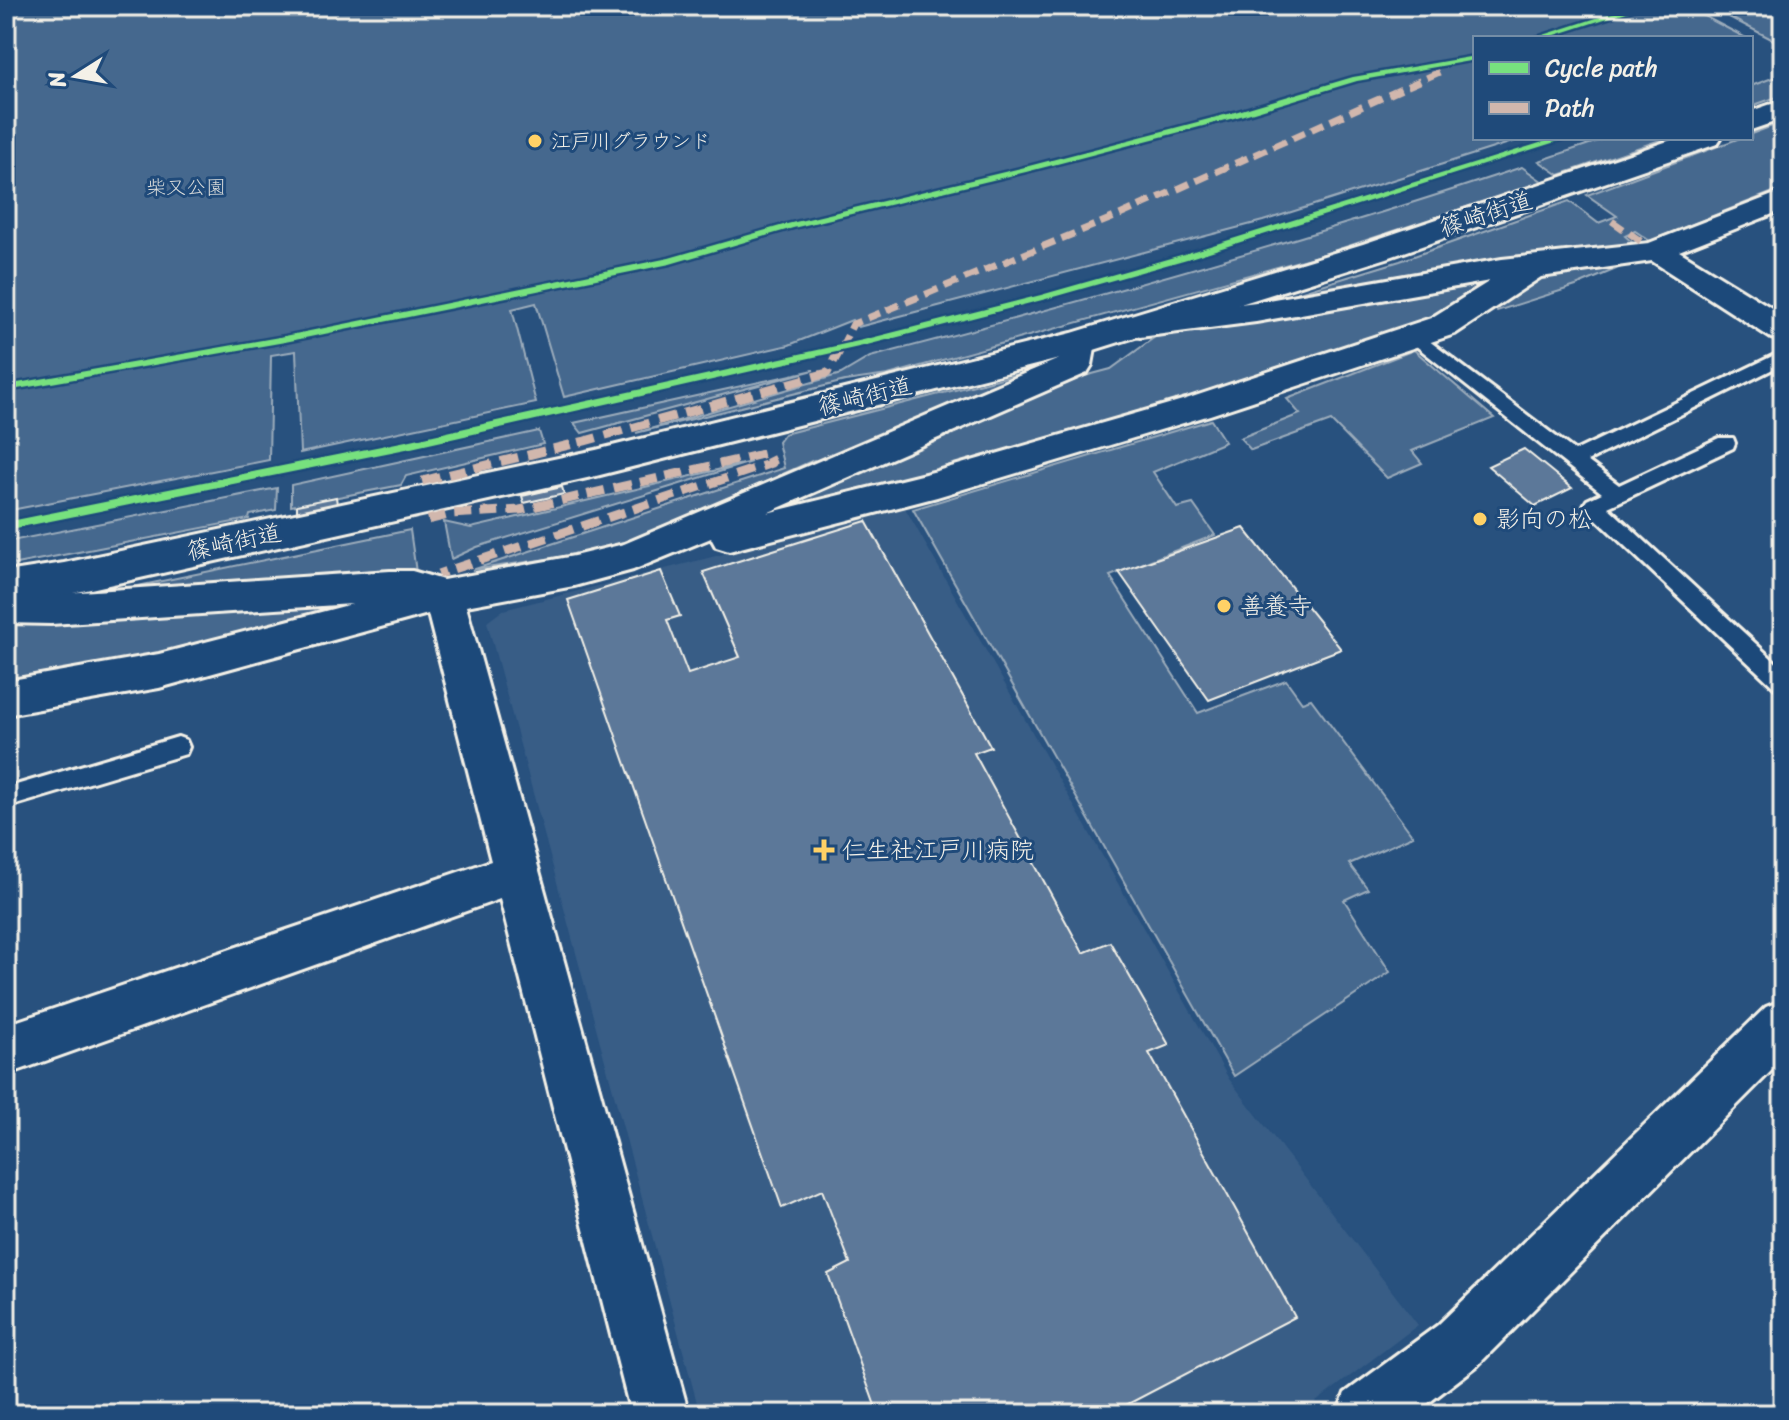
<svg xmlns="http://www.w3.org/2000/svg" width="1789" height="1420" viewBox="0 0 1789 1420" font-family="Sriracha,'Klee One',sans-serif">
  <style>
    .built { fill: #375d86 }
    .green { fill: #45688e; stroke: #9cacbb; stroke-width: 2 }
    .building { fill: #5b7899; stroke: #f4f1e8; stroke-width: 2 }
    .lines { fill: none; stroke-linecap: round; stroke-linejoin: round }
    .service-casing { stroke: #f4f1e8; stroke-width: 6 }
    .minor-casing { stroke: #f4f1e8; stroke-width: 6 }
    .secondary-casing { stroke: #f4f1e8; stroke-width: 6 }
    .service { fill: #1f4a7a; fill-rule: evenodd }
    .minor { fill: #1f4a7a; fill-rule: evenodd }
    .secondary { fill: #1f4a7a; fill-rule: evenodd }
    .quiet-far1 { stroke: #d1b7ad; stroke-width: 7; stroke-dasharray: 14 7; stroke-linecap: butt }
    .quiet { stroke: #d1b7ad; stroke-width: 9; stroke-dasharray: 18 9; stroke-linecap: butt }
    .cycleway-casing { stroke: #1f4a7a; stroke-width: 5 }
    .cycleway { fill: #77e17e; fill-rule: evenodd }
    .poi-dot { fill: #ffd166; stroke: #1f4a7a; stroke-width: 3 }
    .labels { text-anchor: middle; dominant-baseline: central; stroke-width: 6; stroke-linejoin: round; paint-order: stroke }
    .far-poi-label { font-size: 20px; fill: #f4f1e8; stroke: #1f4a7a; text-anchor: start }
    .far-park-label { font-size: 20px; fill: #dadcda; stroke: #1f4a7a }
    .street-label { font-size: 24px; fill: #f4f1e8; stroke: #1f4a7a }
    .poi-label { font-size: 24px; fill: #f4f1e8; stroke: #1f4a7a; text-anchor: start }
  </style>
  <rect width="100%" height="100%" fill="#28517e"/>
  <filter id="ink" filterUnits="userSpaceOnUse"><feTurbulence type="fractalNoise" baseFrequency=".0125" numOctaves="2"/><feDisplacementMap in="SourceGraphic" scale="16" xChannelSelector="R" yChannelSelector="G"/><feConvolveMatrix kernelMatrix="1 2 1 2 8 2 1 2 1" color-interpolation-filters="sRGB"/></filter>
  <g filter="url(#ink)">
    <path class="built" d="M 905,508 L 1229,1079 L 1418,1325 L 1300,1414 L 700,1414 L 487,622 L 503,610 Z"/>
    <g class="green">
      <path d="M 6,6 L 1685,6 L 1746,38 L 1475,38 L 1475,138 L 1525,138 L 1263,221 L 858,327 L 852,320 L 789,345 L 564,397 L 536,303 L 512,309 L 536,403 L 300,453 L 296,351 L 271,355 L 269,460 L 6,511 Z"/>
      <path d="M 1708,6 L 1783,6 L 1783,45 Z"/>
      <path d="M 1783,74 L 1783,95 L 1751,106 L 1751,86 Z"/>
      <path d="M 1783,122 L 1783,188 L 1650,241 L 1635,231 L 1625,236 L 1639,248 L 1543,259 L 1496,260 L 1273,300 L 1400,261 L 1569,201 L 1598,223 L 1617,216 L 1587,195 L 1740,138 L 1751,138 L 1751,134 Z"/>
      <path d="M 1607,138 L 1666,138 L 1559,175 L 1539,161 Z"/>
      <path d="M 1522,167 L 1543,182 L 1324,254 L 888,375 L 845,381 L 636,433 L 841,374 L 870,357 C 1089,300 1307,239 1522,167 Z"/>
      <path d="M 1635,261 L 1576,286 L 1497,311 L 1492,307 L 1543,274 Z"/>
      <path d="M 1508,275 L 1445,316 L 1200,396 L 958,469 L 719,530 L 1043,387 L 1111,369 L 1155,337 Z"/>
      <path d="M 1414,350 L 1494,418 L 1412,451 L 1422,463 L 1387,478 L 1331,421 L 1251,450 L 1240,438 L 1300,414 L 1287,399 Z"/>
      <path d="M 1037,369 L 818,463 L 814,460 L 616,549 L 472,570 L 784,468 L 778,442 L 784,434 Z"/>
      <path d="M 814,370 L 582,433 L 574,423 Z"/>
      <path d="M 1211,420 L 1225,442 L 1153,472 L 1177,508 L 1193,504 L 1215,535 L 1110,576 L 1198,713 L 1286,680 L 1302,702 L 1311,699 L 1413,836 L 1349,864 L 1368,889 L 1344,900 L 1390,972 L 1234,1076 L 913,509 Z"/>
      <path d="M 539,431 L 543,444 L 406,476 L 401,485 L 291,506 L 291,485 Z"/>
      <path d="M 751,462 L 477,547 L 451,559 L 444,522 L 471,528 Z"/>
      <path d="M 277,488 L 276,510 L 250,515 L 249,519 L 6,566 L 6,542 Z"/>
      <path d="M 410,530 L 416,572 L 104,593 Z"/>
      <path d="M 379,594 L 266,630 L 143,660 L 6,686 L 6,623 Z"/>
    </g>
    <g class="building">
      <path d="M 1524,449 L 1550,470 L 1572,488 L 1535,506 L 1488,466 Z"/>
      <path d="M 562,487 L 564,494 L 524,503 L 522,496 Z"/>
      <path d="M 336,497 L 337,504 L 297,513 L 297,505 Z"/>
      <path d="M 866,521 L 991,747 L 974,753 L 1083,953 L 1110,942 L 1169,1045 L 1149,1053 L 1295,1317 L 1109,1414 L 878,1414 L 828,1274 L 850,1263 L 822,1190 L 782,1208 L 568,600 L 661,571 L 680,616 L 667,620 L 688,674 L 740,657 L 703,572 Z"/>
      <path d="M 1244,528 L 1341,649 L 1209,700 L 1119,572 Z"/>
    </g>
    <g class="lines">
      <g class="service-casing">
        <g id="service">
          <path d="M 1412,328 L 1575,451 L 1783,351 L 1783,364 L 1587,461 L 1619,485 L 1719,438 L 1733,438 L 1735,443 L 1733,448 L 1608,507 L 1783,669 L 1783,691 L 1775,688 L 1587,510 L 1584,505 L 1587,500 L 1602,493 L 1406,338 L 1403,334 Z"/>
          <path d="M 178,737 L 186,740 L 189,747 L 186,754 L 6,808 L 6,788 Z"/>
        </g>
      </g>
      <g class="minor-casing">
        <g id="minor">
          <path d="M 1783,191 L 1783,210 L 1679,251 L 1783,315 L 1783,341 L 1771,338 L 1652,261 L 1541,277 L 1455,334 L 1210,415 L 937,497 L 729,551 L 716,547 L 711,538 L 633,570 L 574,586 L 466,606 L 689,1414 L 631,1414 L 500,899 L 6,1075 L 6,1025 L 491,861 L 428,614 L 159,688 L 6,715 L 6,681 L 159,654 L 352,604 L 51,624 L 6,623 L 6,593 L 51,594 L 390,571 L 412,571 L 443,580 L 574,556 L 624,544 L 1059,359 L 1067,335 L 1079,332 L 1091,335 L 1096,343 L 1092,365 L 1087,373 L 767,513 L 937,471 L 1186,399 L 1431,318 L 1490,281 L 1256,322 L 1140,337 L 1128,334 L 1124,326 L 1128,318 L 1256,302 L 1502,259 L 1649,243 Z"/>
          <path d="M 1783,1000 L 1783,1059 L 1478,1365 L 1414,1414 L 1337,1414 L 1345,1393 L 1438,1325 L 1766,1007 Z"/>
        </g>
      </g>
      <g class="secondary-casing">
        <g id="secondary">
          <path d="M 1783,100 L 1783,119 L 1751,130 L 1751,111 Z"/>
          <path d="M 1677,138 L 1721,138 L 1717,144 L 1387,258 L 1091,351 L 596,476 L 64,595 L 6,604 L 6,572 L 64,563 L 596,450 L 1072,333 L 1363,244 Z"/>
        </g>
      </g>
      <use href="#service" class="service"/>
      <use href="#minor" class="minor"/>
      <use href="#secondary" class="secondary"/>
      <g class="quiet-far1">
        <path d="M 1612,221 L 1645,244"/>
        <path d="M 841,348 L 853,324 L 1122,214 L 1444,70"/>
      </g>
      <g class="quiet">
        <path d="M 422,481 L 585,441 L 827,373 L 842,346"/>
        <path d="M 428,520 L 452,514 L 520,510 L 767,453 L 772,463 L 438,574"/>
      </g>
      <g class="cycleway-casing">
        <g id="cycleway">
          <path d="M 1634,6 L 1645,6 L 1546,38 L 1534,38 Z"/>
          <path d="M 1475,56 L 1475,60 L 1357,81 L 1234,118 L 1026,172 L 793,228 L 670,264 L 285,342 L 6,391 L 6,385 L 285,336 L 669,258 L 787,224 L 1021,168 L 1228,114 L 1353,77 Z"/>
          <path d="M 1556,138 L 1568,138 L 1187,259 L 1046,299 L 863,346 L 411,448 L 6,530 L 6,522 L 411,440 L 863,340 L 1041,295 L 1181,255 Z"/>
        </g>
      </g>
      <use href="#cycleway" class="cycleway"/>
    </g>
  </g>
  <g class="poi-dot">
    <circle cx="535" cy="141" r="8"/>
    <circle cx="1480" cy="519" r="8"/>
    <circle cx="1224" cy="606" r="8"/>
    <path d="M820 838h8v8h8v8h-8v8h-8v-8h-8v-8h8z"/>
  </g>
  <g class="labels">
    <g class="far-poi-label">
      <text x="551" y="141">江戸川グラウンド</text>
    </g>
    <g class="far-park-label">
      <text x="186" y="187">柴又公園</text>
    </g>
    <g class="street-label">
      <text transform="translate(1486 214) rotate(-18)">篠崎街道</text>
      <text transform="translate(865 396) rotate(-14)">篠崎街道</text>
      <text transform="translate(234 542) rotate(-12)">篠崎街道</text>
    </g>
    <g class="poi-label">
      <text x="1496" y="519">影向の松</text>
      <text x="1240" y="606">善養寺</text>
      <text x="842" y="850">仁生社江戸川病院</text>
    </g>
  </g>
  <rect width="1789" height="1420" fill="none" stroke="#1f4a7a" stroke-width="32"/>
  <rect x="16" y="16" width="1757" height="1388" fill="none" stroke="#f4f1e8" stroke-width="3" filter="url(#ink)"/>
  <rect x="1473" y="36" width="280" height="104" fill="#1f4a7a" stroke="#748da6" stroke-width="2"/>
  <rect x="1489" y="62" width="40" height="12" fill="#77e17e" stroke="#748da6" stroke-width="2"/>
  <text x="1545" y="76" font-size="24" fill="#f4f1e8">Cycle path</text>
  <rect x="1489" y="102" width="40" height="12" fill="#d1b7ad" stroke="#748da6" stroke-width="2"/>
  <text x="1545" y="116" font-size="24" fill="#f4f1e8">Path</text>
  <g transform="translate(76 76) rotate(259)" stroke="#1f4a7a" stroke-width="6" paint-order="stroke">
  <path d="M0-6L14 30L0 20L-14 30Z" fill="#f4f1e8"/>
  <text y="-12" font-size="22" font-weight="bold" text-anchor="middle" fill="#f4f1e8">N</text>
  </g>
</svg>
